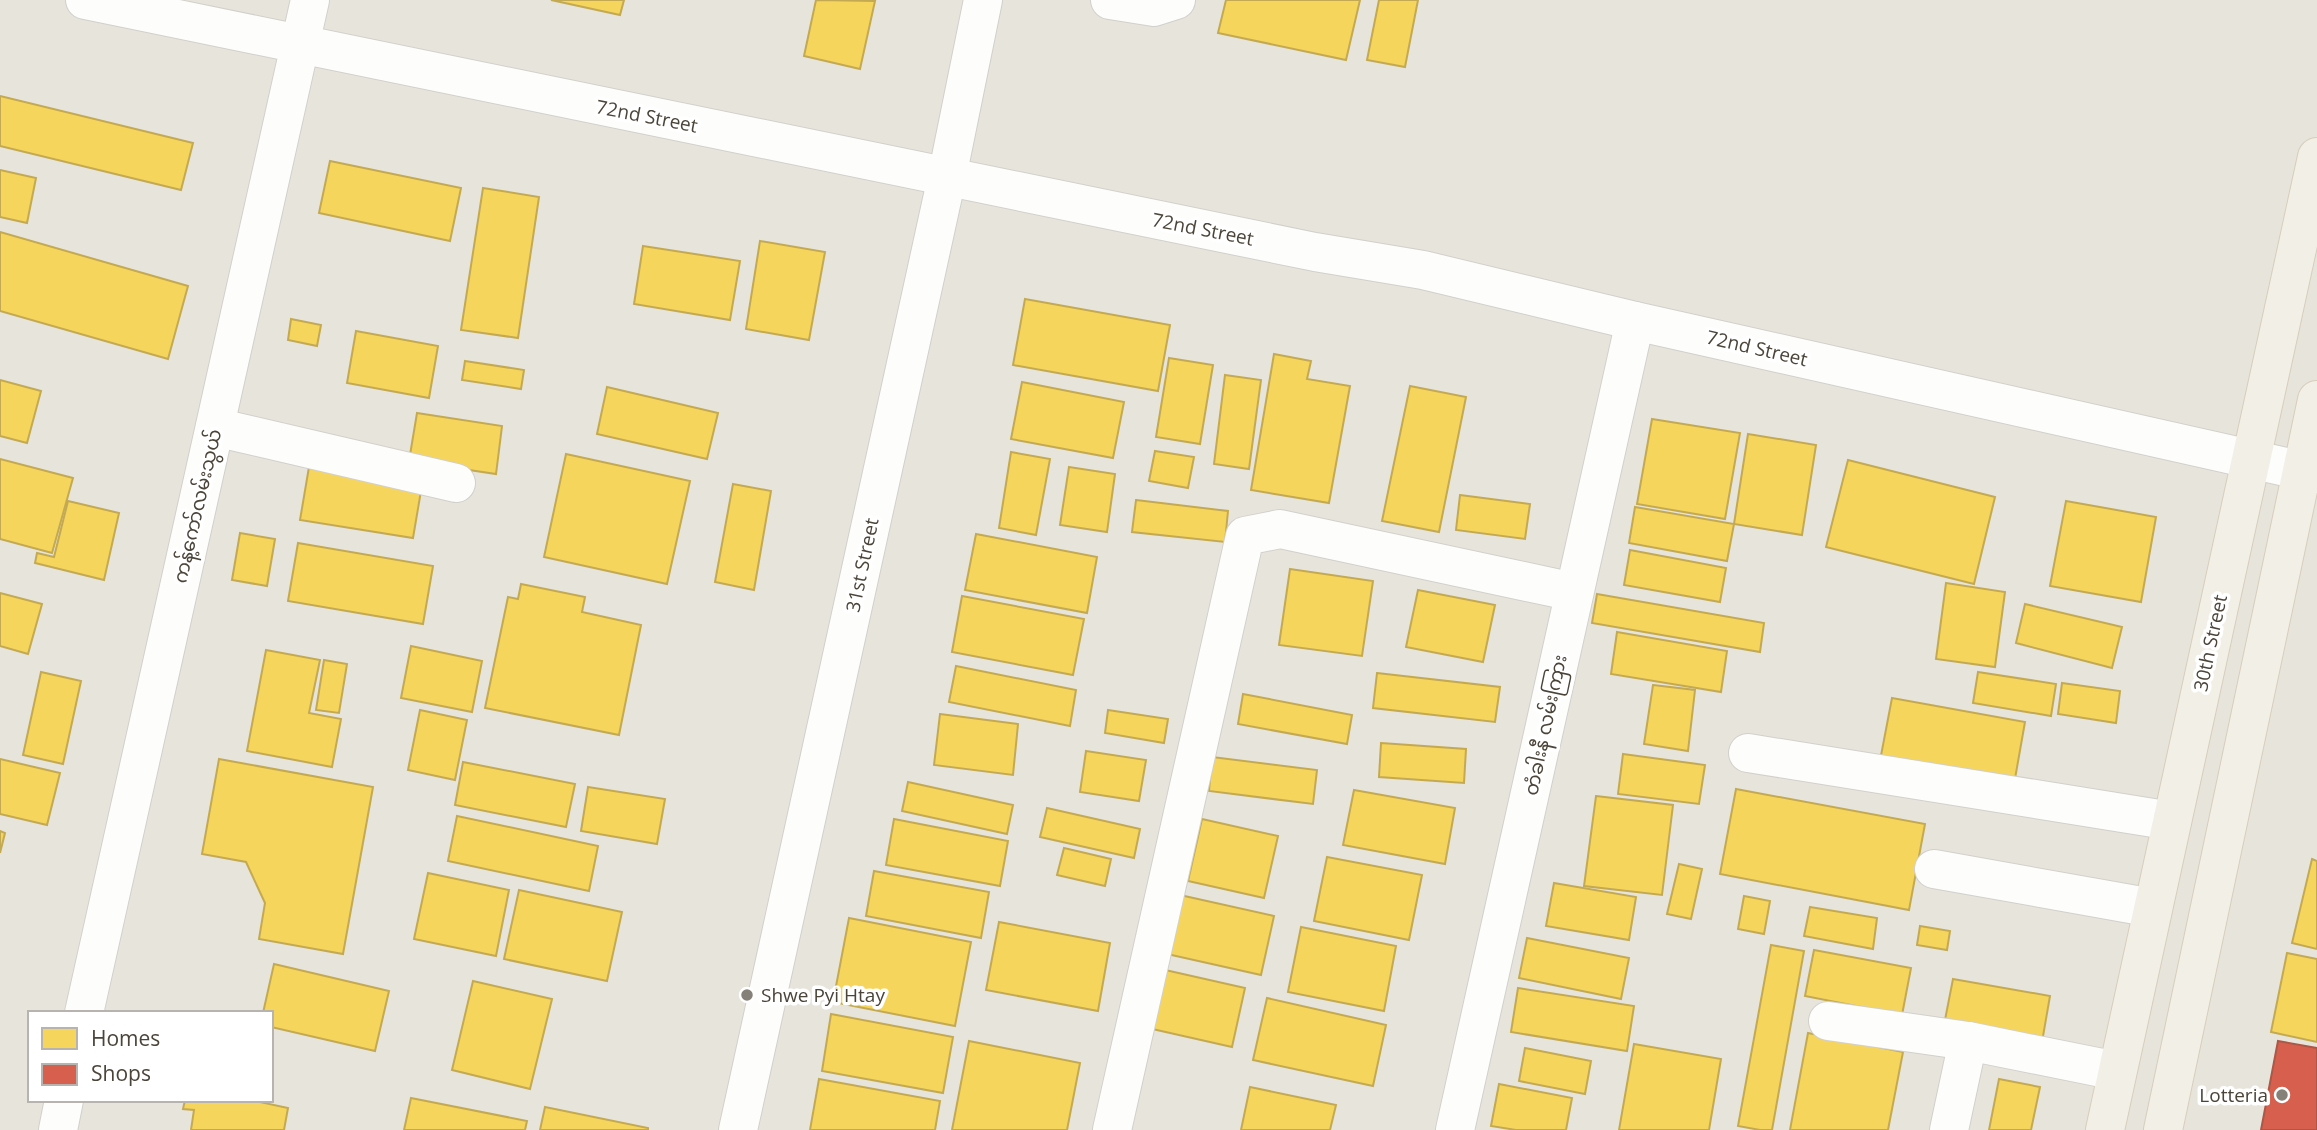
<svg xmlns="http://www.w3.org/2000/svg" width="2317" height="1130" viewBox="0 0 2317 1130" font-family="'Open Sans','Noto Sans Myanmar',sans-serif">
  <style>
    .residential { fill: #e7e4dc; fill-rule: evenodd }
    .homes { fill: #f6d55c; stroke: #c3aa52; stroke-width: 2 }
    .shops { fill: #d6604d; stroke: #ac5847; stroke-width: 2 }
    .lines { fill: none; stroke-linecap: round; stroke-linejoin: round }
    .minor-casing { stroke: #d2d0cb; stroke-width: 40 }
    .major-casing { stroke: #d6cebb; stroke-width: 40 }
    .minor { stroke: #fdfdfc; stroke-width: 38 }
    .major { stroke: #f2efe6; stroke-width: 38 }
    .poi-dot { fill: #868178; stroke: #fff; stroke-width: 2.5 }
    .labels { text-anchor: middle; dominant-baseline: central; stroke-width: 7; stroke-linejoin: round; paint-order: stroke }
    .street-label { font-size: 19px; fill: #4b4439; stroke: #fff }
    .poi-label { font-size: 19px; fill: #4b4439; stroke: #fff; text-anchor: start }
  </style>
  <rect width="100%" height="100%" fill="#f4f2ee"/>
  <path class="residential" d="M 0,0 L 2317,0 L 2317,1130 L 0,1130 ZM 30,1013 L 271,1013 L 271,1100 L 30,1100 Z"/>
  <g class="homes">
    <path d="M 551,0 L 624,0 L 620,15 Z"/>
    <path d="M 816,0 L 875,1 L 860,69 L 804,56 Z"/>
    <path d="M 1226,0 L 1360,0 L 1346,60 L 1218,33 Z"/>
    <path d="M 1379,0 L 1418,0 L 1405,67 L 1367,60 Z"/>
    <path d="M 0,96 L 193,143 L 181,190 L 0,146 Z"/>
    <path d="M 330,161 L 461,188 L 450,241 L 319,213 Z"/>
    <path d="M 0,170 L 36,178 L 27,223 L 0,217 Z"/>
    <path d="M 483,188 L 539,197 L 518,338 L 461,330 Z"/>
    <path d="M 0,232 L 188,286 L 168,359 L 0,311 Z"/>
    <path d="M 760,241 L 825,252 L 809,340 L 746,329 Z"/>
    <path d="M 643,246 L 740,261 L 730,320 L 634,304 Z"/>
    <path d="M 1025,299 L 1170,325 L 1158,391 L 1013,365 Z"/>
    <path d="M 291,319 L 321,325 L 317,346 L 288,340 Z"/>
    <path d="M 356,331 L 438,346 L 429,398 L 347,383 Z"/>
    <path d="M 1274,354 L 1311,361 L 1307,379 L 1350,386 L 1329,503 L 1251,490 Z"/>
    <path d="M 1169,358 L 1213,365 L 1200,444 L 1156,437 Z"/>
    <path d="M 465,361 L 524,370 L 521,389 L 462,380 Z"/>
    <path d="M 1225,375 L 1261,380 L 1249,469 L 1214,464 Z"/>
    <path d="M 0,380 L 41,391 L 27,443 L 0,436 Z"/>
    <path d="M 1022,382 L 1124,402 L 1113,458 L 1011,439 Z"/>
    <path d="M 1410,386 L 1466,397 L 1439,532 L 1382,521 Z"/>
    <path d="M 607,387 L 718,413 L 707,459 L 597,434 Z"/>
    <path d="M 417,413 L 502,426 L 496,474 L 409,461 Z"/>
    <path d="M 1652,419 L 1740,433 L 1725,519 L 1637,504 Z"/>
    <path d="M 1748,434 L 1816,445 L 1802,535 L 1734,524 Z"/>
    <path d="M 1155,451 L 1194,457 L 1188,488 L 1149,481 Z"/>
    <path d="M 1011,452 L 1050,459 L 1036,535 L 999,528 Z"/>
    <path d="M 566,454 L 690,481 L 667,584 L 544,557 Z"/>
    <path d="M 0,459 L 73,478 L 52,553 L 0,539 Z"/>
    <path d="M 1848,460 L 1995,497 L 1974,584 L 1826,547 Z"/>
    <path d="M 309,467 L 422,485 L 413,538 L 300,520 Z"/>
    <path d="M 1069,467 L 1115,474 L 1107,532 L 1060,525 Z"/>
    <path d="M 733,484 L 771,491 L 754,590 L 715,582 Z"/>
    <path d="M 1460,495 L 1530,504 L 1525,539 L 1456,530 Z"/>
    <path d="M 1136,500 L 1228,511 L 1225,542 L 1132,532 Z"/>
    <path d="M 68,501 L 119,513 L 104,580 L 35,563 L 37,553 L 54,557 Z"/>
    <path d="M 2066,501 L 2156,517 L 2141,602 L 2050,586 Z"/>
    <path d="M 1635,507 L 1734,524 L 1727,561 L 1629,543 Z"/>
    <path d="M 240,533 L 275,539 L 267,586 L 232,580 Z"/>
    <path d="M 976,534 L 1097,557 L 1087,613 L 965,590 Z"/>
    <path d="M 298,543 L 433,566 L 423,624 L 288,601 Z"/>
    <path d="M 1630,550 L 1726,568 L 1720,602 L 1624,585 Z"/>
    <path d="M 1290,569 L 1373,581 L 1362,656 L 1279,645 Z"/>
    <path d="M 1946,583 L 2005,592 L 1995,667 L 1936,659 Z"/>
    <path d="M 521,584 L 585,597 L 582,612 L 641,625 L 619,735 L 485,708 L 508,597 L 518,599 Z"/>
    <path d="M 1418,590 L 1495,605 L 1483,662 L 1406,647 Z"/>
    <path d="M 0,593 L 42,604 L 28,654 L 0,646 Z"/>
    <path d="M 1597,594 L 1764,623 L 1760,652 L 1592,623 Z"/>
    <path d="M 962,596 L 1084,619 L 1073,675 L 952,652 Z"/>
    <path d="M 2025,604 L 2122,627 L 2112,668 L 2016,643 Z"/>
    <path d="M 1617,632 L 1727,651 L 1721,692 L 1611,674 Z"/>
    <path d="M 411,646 L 482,661 L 472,712 L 401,698 Z"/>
    <path d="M 266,650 L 320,660 L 309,713 L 341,719 L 332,767 L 247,751 Z"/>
    <path d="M 324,660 L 347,664 L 339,713 L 316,710 Z"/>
    <path d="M 956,666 L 1076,690 L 1070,726 L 949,702 Z"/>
    <path d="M 41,672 L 81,681 L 63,764 L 23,755 Z"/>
    <path d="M 1978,672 L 2056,684 L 2051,716 L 1973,703 Z"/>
    <path d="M 1377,673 L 1500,687 L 1495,722 L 1373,708 Z"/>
    <path d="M 2062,683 L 2120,691 L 2116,723 L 2058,714 Z"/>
    <path d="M 1653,685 L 1695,690 L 1688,751 L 1644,744 Z"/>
    <path d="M 1243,694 L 1352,715 L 1347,744 L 1238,724 Z"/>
    <path d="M 1892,698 L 2025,722 L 2013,790 L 1879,766 Z"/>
    <path d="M 420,710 L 467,720 L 455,780 L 408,770 Z"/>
    <path d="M 1108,710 L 1168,719 L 1164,743 L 1105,733 Z"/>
    <path d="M 940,714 L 1018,724 L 1013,775 L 934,765 Z"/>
    <path d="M 1381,743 L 1466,749 L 1464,783 L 1379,777 Z"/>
    <path d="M 1086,751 L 1146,760 L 1139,801 L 1080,792 Z"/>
    <path d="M 1623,754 L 1705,765 L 1699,804 L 1618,794 Z"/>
    <path d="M 1212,757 L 1317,770 L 1313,804 L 1209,791 Z"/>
    <path d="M 0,759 L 60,773 L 47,825 L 0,814 Z"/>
    <path d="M 219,759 L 373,787 L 343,954 L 259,939 L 265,903 L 246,862 L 202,854 Z"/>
    <path d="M 463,762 L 575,784 L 566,827 L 455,805 Z"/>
    <path d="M 908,782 L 1013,805 L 1007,834 L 902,811 Z"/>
    <path d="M 588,787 L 665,799 L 657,844 L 581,831 Z"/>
    <path d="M 1736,789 L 1925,824 L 1909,910 L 1720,874 Z"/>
    <path d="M 1354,790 L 1455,808 L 1445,864 L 1343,845 Z"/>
    <path d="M 1596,796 L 1673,805 L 1662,895 L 1584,886 Z"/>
    <path d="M 1047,808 L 1140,829 L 1134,858 L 1040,837 Z"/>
    <path d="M 457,816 L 598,846 L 589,891 L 448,861 Z"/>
    <path d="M 894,819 L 1008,841 L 1000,886 L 886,865 Z"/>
    <path d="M 1202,819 L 1278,836 L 1264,898 L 1188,881 Z"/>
    <path d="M 0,831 L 5,833 L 0,853 Z"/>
    <path d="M 1064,848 L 1111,859 L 1105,886 L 1057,875 Z"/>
    <path d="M 1327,857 L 1422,875 L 1409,940 L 1314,921 Z"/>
    <path d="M 2312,859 L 2317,861 L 2317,949 L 2292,943 Z"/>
    <path d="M 1679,864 L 1702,869 L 1691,919 L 1667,914 Z"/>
    <path d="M 874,871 L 989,892 L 981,938 L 866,916 Z"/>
    <path d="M 428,873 L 509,890 L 496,956 L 414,939 Z"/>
    <path d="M 1554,883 L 1636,897 L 1629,940 L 1546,926 Z"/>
    <path d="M 519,890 L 622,912 L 607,981 L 504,959 Z"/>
    <path d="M 1180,895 L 1274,916 L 1261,975 L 1167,954 Z"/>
    <path d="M 1744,896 L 1770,901 L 1764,934 L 1738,929 Z"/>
    <path d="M 1810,907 L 1877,918 L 1873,949 L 1804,936 Z"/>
    <path d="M 849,918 L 971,942 L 955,1026 L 833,1002 Z"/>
    <path d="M 999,922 L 1110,943 L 1098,1011 L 986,990 Z"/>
    <path d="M 1920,926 L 1950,931 L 1947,950 L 1917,945 Z"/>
    <path d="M 1301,927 L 1396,946 L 1384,1011 L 1288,992 Z"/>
    <path d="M 1527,938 L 1629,958 L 1621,999 L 1519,978 Z"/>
    <path d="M 1771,945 L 1804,951 L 1772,1130 L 1760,1130 L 1738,1126 Z"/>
    <path d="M 1814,950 L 1911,968 L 1902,1015 L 1805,996 Z"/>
    <path d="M 2287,953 L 2317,959 L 2317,1042 L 2271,1032 Z"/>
    <path d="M 274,964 L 389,991 L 375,1051 L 271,1027 L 271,1013 L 263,1013 Z"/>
    <path d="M 1152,967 L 1245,988 L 1232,1047 L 1139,1026 Z"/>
    <path d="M 1953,979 L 2050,996 L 2042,1042 L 1944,1025 Z"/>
    <path d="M 473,981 L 552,999 L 530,1089 L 452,1070 Z"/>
    <path d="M 1518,988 L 1634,1006 L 1627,1051 L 1511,1032 Z"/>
    <path d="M 1267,998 L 1386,1025 L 1373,1086 L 1253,1060 Z"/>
    <path d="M 831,1014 L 953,1037 L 943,1093 L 822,1071 Z"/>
    <path d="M 1808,1033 L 1903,1052 L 1888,1130 L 1790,1130 Z"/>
    <path d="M 969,1041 L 1080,1063 L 1067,1130 L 952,1130 Z"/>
    <path d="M 1634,1044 L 1721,1059 L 1709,1130 L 1619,1130 Z"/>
    <path d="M 1525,1048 L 1591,1061 L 1585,1094 L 1519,1081 Z"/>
    <path d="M 819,1079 L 940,1101 L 935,1130 L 810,1130 Z"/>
    <path d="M 1999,1079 L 2040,1087 L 2031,1130 L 1989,1130 Z"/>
    <path d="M 1499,1084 L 1572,1098 L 1566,1130 L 1516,1130 L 1491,1126 Z"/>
    <path d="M 1250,1087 L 1336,1105 L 1330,1130 L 1241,1130 Z"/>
    <path d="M 411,1098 L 527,1121 L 525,1130 L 404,1130 Z"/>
    <path d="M 185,1100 L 250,1100 L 288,1108 L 284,1130 L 191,1130 L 194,1110 L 183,1109 Z"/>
    <path d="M 545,1107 L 648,1128 L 648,1130 L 540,1130 Z"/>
  </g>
  <path class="shops" d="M 2278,1041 L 2317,1048 L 2317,1130 L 2261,1130 Z"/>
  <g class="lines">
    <g class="minor-casing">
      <g id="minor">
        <path d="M 85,0 L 1315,252 L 1423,270 L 1635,321 L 2317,474"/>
        <path d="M 1110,0 L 1154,7 L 1176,0"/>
        <path d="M 215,427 L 456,483"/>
        <path d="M 1748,753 L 2172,821"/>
        <path d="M 1934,869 L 2153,908"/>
        <path d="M 84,1013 L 310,0"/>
        <path d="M 1828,1021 L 1968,1041 L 2117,1071"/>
        <path d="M 58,1130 L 64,1100"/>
        <path d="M 738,1130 L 947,177 L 983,0"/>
        <path d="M 1112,1130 L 1245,536 L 1280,529 L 1574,592"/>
        <path d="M 1455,1130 L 1635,321"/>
        <path d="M 1949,1130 L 1968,1041"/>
      </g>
    </g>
    <g class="major-casing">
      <g id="major">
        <path d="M 2105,1130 L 2317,157"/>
        <path d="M 2163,1130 L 2317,400"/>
      </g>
    </g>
    <use href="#minor" class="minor"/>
    <use href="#major" class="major"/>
  </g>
  <g class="poi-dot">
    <circle cx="747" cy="995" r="7"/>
    <circle cx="2282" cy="1095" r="7"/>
  </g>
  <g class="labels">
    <g class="street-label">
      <text transform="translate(647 116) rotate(11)">72nd Street</text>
      <text transform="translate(1203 229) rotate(11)">72nd Street</text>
      <text transform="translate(1757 348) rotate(13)">72nd Street</text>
      <text transform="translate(197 506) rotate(-77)">ကန့်ကော်လမ်းသွယ်</text>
      <text transform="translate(862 565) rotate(-78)">31st Street</text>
      <text transform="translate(2210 643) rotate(-78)">30th Street</text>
      <text transform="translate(1545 725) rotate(-78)">တံခါးနီ လမ်းကြား</text>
    </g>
    <g class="poi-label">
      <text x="761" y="995">Shwe Pyi Htay</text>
      <text x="2268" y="1095" text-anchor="end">Lotteria</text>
    </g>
  </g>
  <rect x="28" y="1011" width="245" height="91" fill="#ffffff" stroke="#b7b4b0" stroke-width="2"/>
  <rect x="42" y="1028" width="35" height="21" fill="#f6d55c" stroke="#b7b4b0" stroke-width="2"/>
  <text x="91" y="1046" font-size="21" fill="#4b4439">Homes</text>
  <rect x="42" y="1064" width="35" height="21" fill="#d6604d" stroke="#b7b4b0" stroke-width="2"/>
  <text x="91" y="1081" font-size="21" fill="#4b4439">Shops</text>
</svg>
